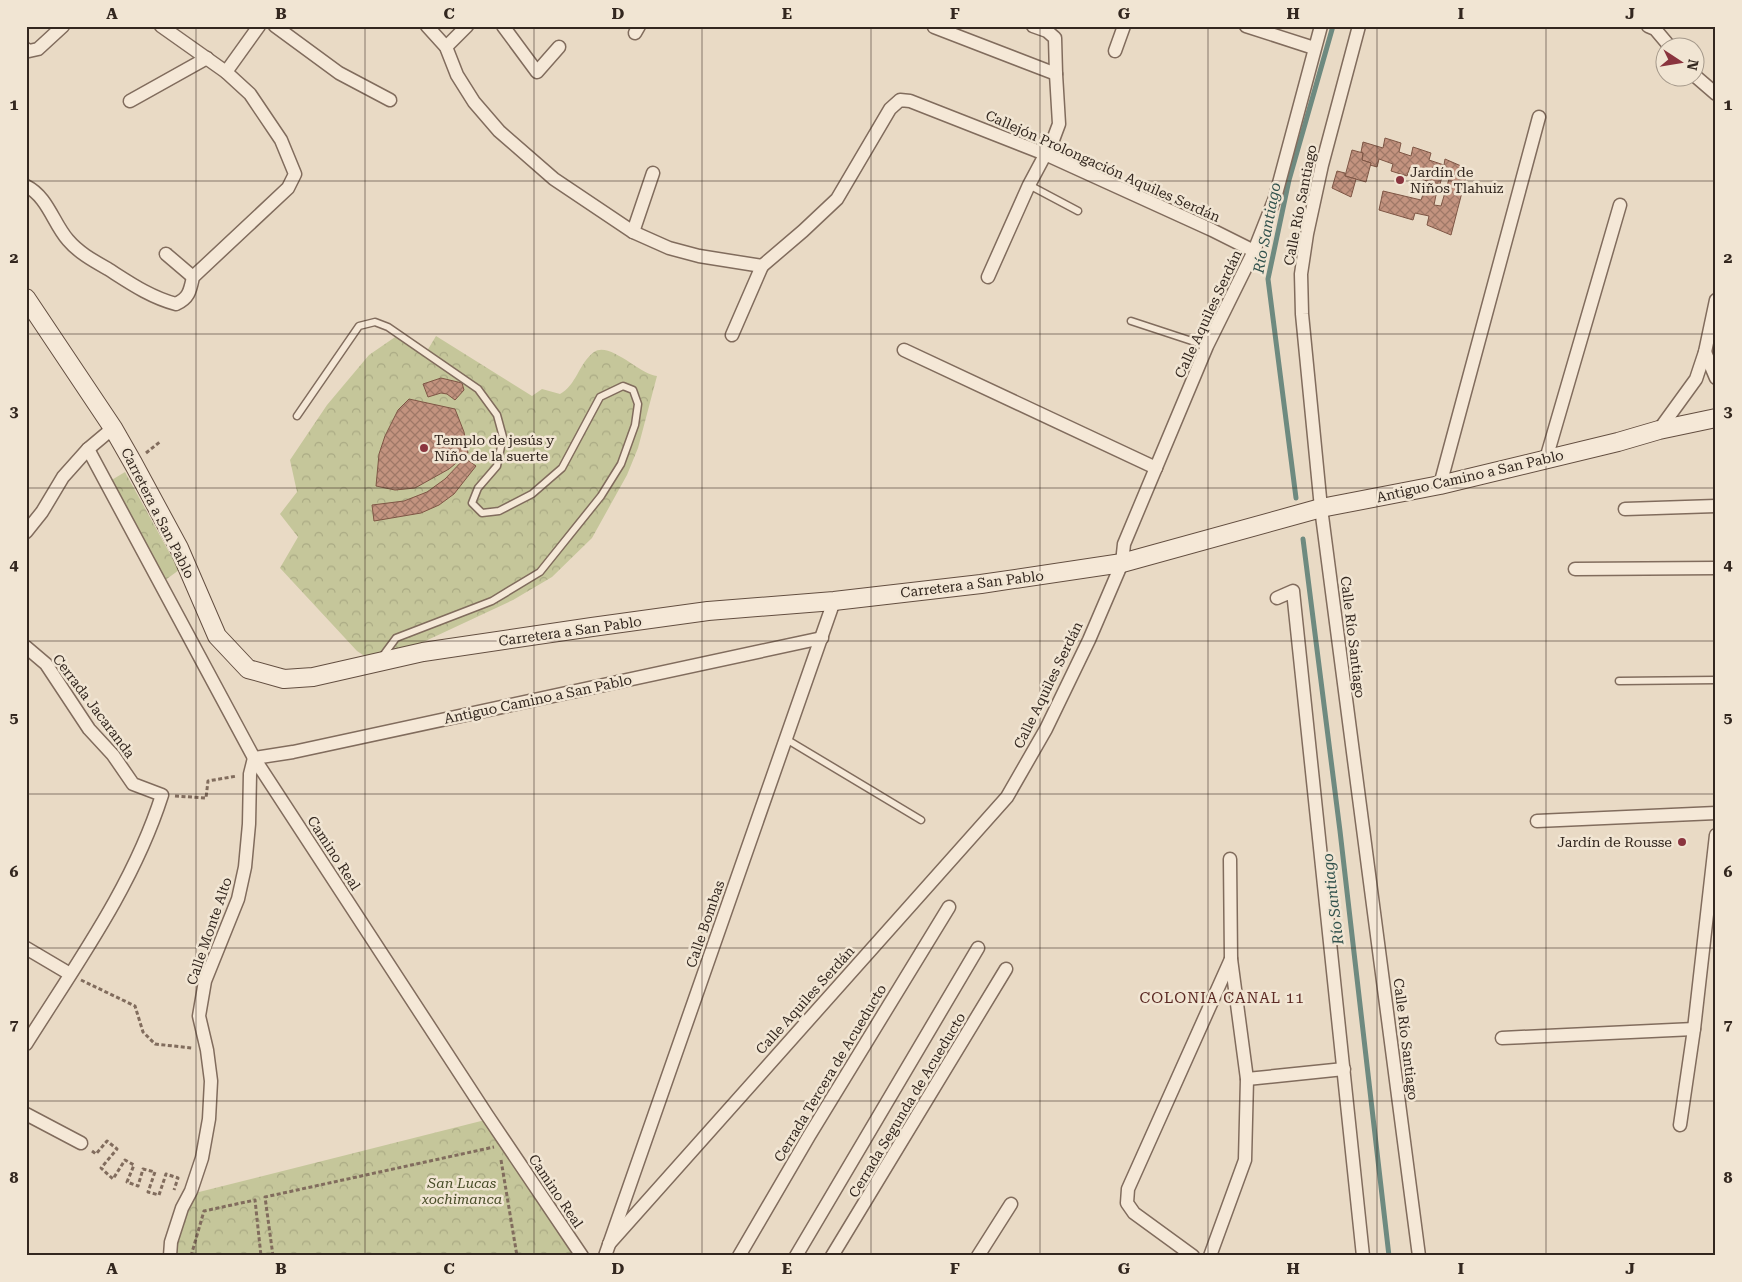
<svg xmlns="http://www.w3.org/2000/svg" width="1742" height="1282" viewBox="0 0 1742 1282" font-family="'Roboto Serif',serif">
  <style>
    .park { fill: url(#park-crowns) }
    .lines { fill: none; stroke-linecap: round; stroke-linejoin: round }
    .stream { stroke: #6e8a80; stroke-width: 5 }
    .building { fill: url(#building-cross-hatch); stroke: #7e5645 }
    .service-casing { stroke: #816c5d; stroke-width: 9 }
    .minor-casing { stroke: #816c5d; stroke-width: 15 }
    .secondary-casing { stroke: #634e40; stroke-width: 20 }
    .path { stroke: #816c5d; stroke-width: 3; stroke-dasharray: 4 2.5; stroke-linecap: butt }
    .service { stroke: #f5e8d7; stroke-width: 6 }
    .minor { stroke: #f5e8d7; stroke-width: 12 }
    .secondary { stroke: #f5e8d7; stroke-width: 18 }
    .grid { fill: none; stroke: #33271f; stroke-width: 1; stroke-opacity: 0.55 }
    .poi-dot { fill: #8a343e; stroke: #f1e5d3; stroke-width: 2 }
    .labels { text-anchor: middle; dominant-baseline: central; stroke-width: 5; stroke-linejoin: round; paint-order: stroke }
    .street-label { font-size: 14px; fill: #33271f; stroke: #f1e5d3 }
    .poi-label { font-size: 14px; fill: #33271f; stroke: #f1e5d3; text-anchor: start }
    .park-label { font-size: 14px; font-style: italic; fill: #484d28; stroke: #f1e5d3 }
    .water-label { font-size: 15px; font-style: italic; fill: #30514c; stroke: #f1e5d3 }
    .neighbourhood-label { font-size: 15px; letter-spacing: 1px; fill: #5b2923; stroke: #f1e5d3 }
    .neatline { fill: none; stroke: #33271f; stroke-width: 2 }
    .grid-label { font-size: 16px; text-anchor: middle; font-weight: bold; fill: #33271f }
  </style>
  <defs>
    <pattern id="park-crowns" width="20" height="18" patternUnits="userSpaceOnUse" patternTransform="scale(1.25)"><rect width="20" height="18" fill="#c5c69a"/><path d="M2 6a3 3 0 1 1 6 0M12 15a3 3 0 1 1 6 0" fill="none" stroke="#aaaa84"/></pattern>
    <pattern id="building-cross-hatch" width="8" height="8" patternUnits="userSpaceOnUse" patternTransform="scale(1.25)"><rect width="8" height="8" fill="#c3937f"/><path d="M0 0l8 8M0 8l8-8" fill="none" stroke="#9f7867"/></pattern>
  </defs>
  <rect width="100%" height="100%" fill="#e9dac5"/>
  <g class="park">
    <path d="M 398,335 L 427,351 L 436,336 L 532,396 L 542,389 L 560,394 C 576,386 579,363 594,352 C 610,341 640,375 657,376 L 638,448 L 627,475 L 592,538 L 552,577 L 513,600 L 419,644 L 366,657 L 357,651 L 280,568 L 298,537 L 280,514 L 297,492 L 290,460 L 327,405 L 369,355 Z"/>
    <path d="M 125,472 L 179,570 L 164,581 L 110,481 Z"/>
    <path d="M 493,1118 L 585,1256 L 176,1256 L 177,1240 L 195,1193 Z"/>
  </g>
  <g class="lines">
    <g class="stream">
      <path d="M 1296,498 L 1268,279 L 1289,180 L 1333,26"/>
      <path d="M 1303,539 L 1340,831 L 1389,1256"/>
    </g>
  </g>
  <g class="building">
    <path d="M 1385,138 L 1401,143 L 1399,152 L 1411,156 L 1413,147 L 1431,153 L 1429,160 L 1444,165 L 1445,159 L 1468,169 L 1451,235 L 1427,225 L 1429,216 L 1415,213 L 1413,220 L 1379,210 L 1383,191 L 1421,200 L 1424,192 L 1436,195 L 1434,205 L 1441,206 L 1449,179 L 1442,177 L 1440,184 L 1423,180 L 1425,172 L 1410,167 L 1407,176 L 1391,171 L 1393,164 L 1379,159 L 1377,167 L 1370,165 L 1371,163 L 1362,160 L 1363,153 L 1361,152 L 1363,142 L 1383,148 Z"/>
    <path d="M 1352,150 L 1363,153 L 1362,160 L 1371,163 L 1366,182 L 1345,176 Z"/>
    <path d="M 1337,171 L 1345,173 L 1345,176 L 1356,179 L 1351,197 L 1332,188 Z"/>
    <path d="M 441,378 L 462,383 L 464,390 L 455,400 L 447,394 L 441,393 L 428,397 L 423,384 Z"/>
    <path d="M 409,399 L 455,409 L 464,432 L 468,453 L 449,469 L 415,488 L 395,490 L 376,486 L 379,454 L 385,436 L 398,410 Z"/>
    <path d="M 465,458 L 476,466 L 454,494 L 439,505 L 421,513 L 374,521 L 372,505 L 404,501 L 427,492 L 445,479 Z"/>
  </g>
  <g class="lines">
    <g class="service-casing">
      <g id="service">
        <path d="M 1029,185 L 1078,211"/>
        <path d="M 1131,321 L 1207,346"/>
        <path d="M 297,416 L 359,326 L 375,322 L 388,327 L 478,389 L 497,415 L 503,437 L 497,466 L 478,488 L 472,503 L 482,513 L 499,511 L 532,494 L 562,468 L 600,397 L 623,386 L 633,390 L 638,404 L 635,425 L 621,464 L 601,496 L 540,572 L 492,601 L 396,638 L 382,657"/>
        <path d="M 1619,681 L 1716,680"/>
        <path d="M 786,739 L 921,820"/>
      </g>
    </g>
    <g class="minor-casing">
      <g id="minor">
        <path d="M 275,26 L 339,73 L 390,100"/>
        <path d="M 427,26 L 446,47 L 457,75 L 474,102 L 499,131 L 554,179 L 633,232 L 669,248 L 699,256 L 762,266 L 803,231 L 837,199 L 890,109 L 900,100 L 910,101 L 1045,154 L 1212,230 L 1254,251"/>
        <path d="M 503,26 L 537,72 L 559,47"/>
        <path d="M 1246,26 L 1314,48"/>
        <path d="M 1359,26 L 1322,165 L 1307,234 L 1301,274 L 1302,314 L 1321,508 L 1419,1256"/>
        <path d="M 1648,26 L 1655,29 L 1671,48"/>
        <path d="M 934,27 L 1056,74"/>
        <path d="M 635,33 L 639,26"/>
        <path d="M 446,47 L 467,26"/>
        <path d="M 26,49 L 29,51 L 38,49 L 63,26"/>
        <path d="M 1115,51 L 1124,26"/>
        <path d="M 226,72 L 259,26"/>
        <path d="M 1694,75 L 1716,94"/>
        <path d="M 130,101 L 207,58"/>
        <path d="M 26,186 C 48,197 53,223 68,240 C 79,253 94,261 108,269 C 130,283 150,297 176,304 C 189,298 190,291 193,277 L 288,188 L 295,174 L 281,140 L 250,94 L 226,72 L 161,26"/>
        <path d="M 633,232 L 653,173"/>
        <path d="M 166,254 L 193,277"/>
        <path d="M 988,277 L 1029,185 L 1053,140 L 1059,124 L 1056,74 L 1055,38 L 1047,31 L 1033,26"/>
        <path d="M 732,335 L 762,266"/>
        <path d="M 904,350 L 1156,468"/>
        <path d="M 1705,352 L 1716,378"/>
        <path d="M 1659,430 L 1696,379 L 1705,352 L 1716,300"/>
        <path d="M 88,449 L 254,758 L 487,1115 L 582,1256"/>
        <path d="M 1546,459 L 1620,205"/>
        <path d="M 1440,485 L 1539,117"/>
        <path d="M 1625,509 L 1716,506"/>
        <path d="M 26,532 L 42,512 L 63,477 L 88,449 L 113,428"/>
        <path d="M 1575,569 L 1716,568"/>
        <path d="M 1277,598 L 1293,591 L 1363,1256"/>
        <path d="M 26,647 L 46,664 L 89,729 L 113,755 L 133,784 L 162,795 C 133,886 77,963 26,1044"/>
        <path d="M 1537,821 L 1716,813"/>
        <path d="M 26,948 L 70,974"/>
        <path d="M 1502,1038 L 1694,1029"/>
        <path d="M 1247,1079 L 1344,1069"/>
        <path d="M 26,1114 L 81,1143"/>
        <path d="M 1680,1125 L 1694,1029 L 1716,835"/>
        <path d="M 609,1244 L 1007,797 L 1046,729 L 1089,640 L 1122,563 L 1124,544 L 1207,346 L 1254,251 L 1275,198 L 1321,26"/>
        <path d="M 170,1256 L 171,1242 L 182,1208 L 191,1191 L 202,1158 L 209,1119 L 211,1081 L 207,1050 L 199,1016 L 205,981 L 238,899 L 245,867 L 249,824 L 250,774 L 254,758 L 293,752 L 822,638"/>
        <path d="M 605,1256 L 834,601"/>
        <path d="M 739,1256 L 809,1136 L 949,907"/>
        <path d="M 796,1256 L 978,948"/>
        <path d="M 832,1256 L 1006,969"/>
        <path d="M 978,1256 L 1011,1204"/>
        <path d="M 1193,1256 L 1134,1213 L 1127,1203 L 1128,1189 L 1231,959"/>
        <path d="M 1210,1256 L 1245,1160 L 1247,1079 L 1231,959 L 1230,859"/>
      </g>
    </g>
    <g class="secondary-casing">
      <path id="secondary" d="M 26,298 L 113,428 L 133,463 L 179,548 L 217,636 L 248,669 L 284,679 L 313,677 L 423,652 L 592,627 L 708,611 L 834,601 L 981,584 L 1122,563 L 1321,508 L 1440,485 L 1618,442 L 1659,430 L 1716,418"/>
    </g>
    <g class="path">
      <path d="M 146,453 L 161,441"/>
      <path d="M 175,796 L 206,798 L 208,781 L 237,776"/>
      <path d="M 81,980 L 135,1006 L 143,1032 L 155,1044 L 192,1048"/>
      <path d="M 92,1151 L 96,1154 L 107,1141 L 117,1149 L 101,1168 L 113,1179 L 125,1160 L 134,1165 L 127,1182 L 138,1186 L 143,1169 L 155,1172 L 148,1192 L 159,1195 L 166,1174 L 178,1178 L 174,1190"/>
      <path d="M 501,1160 L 517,1256"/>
      <path d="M 191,1256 L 204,1211 L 255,1200 L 261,1256"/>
      <path d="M 273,1256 L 265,1197 L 494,1147"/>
    </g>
    <use href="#service" class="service"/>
    <use href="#minor" class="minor"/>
    <use href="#secondary" class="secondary"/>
  </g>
  <path class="grid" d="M 196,26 L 196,1256M 365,26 L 365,1256M 534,26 L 534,1256M 702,26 L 702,1256M 871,26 L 871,1256M 1040,26 L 1040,1256M 1208,26 L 1208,1256M 1377,26 L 1377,1256M 1546,26 L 1546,1256M 26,181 L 1716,181M 26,334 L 1716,334M 26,488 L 1716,488M 26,641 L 1716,641M 26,794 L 1716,794M 26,948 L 1716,948M 26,1101 L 1716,1101"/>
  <g class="poi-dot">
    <circle cx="1400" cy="180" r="5"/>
    <circle cx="424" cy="448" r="5"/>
    <circle cx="1682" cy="842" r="5"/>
  </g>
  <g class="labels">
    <g class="street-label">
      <text transform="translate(1103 166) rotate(24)">Callejón Prolongación Aquiles Serdán</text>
      <text transform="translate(1300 205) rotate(-79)">Calle Río Santiago</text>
      <text transform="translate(1208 314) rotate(-65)">Calle Aquiles Serdán</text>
      <text transform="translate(1470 476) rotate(-13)">Antiguo Camino a San Pablo</text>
      <text transform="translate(158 513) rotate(63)">Carretera a San Pablo</text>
      <text transform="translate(972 584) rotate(-7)">Carretera a San Pablo</text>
      <text transform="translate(570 631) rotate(-8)">Carretera a San Pablo</text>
      <text transform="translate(1353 637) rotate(83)">Calle Río Santiago</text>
      <text transform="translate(1048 685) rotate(-64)">Calle Aquiles Serdán</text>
      <text transform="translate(538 699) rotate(-12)">Antiguo Camino a San Pablo</text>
      <text transform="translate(94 706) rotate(53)">Cerrada Jacaranda</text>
      <text transform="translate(334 853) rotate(57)">Camino Real</text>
      <text transform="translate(705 924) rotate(-71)">Calle Bombas</text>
      <text transform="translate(209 931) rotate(-71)">Calle Monte Alto</text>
      <text transform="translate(805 1000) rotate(-48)">Calle Aquiles Serdán</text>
      <text transform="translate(1406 1039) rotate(83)">Calle Río Santiago</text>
      <text transform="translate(830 1073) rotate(-59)">Cerrada Tercera de Acueducto</text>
      <text transform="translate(907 1105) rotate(-59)">Cerrada Segunda de Acueducto</text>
      <text transform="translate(556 1191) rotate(56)">Camino Real</text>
    </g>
    <g class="poi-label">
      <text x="1410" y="172">Jardín de<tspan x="1410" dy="16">Niños Tlahuiz</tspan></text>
      <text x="434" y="440">Templo de jesús y<tspan x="434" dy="16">Niño de la suerte</tspan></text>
      <text x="1672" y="842" text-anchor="end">Jardín de Rousse</text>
    </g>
    <g class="park-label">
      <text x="462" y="1183">San Lucas<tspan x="462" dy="16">xochimanca</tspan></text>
    </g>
    <g class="water-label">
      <text transform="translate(1267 228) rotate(-79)">Río Santiago</text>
      <text transform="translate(1333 899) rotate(-97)">Río Santiago</text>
    </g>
    <g class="neighbourhood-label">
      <text x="1222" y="998">COLONIA CANAL 11</text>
    </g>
  </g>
  <rect width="1742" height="1282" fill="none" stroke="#f1e5d3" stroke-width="55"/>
  <g transform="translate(1680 62) rotate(102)"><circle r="24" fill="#f1e5d3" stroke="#a5998b"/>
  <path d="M0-4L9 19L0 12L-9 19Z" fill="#8a343e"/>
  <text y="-8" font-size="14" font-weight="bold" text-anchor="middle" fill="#33271f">N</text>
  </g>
  <rect x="28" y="28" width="1686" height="1226" class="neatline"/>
  <g class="grid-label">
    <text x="112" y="19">A</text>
    <text x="281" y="19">B</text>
    <text x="449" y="19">C</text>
    <text x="618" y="19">D</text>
    <text x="787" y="19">E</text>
    <text x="955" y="19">F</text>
    <text x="1124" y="19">G</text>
    <text x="1293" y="19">H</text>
    <text x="1461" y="19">I</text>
    <text x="1630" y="19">J</text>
    <text x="14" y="110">1</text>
    <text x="1728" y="110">1</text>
    <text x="14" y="263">2</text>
    <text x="1728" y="263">2</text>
    <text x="14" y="417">3</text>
    <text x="1728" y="417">3</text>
    <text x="14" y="570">4</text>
    <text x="1728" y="570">4</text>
    <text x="14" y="723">5</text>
    <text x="1728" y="723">5</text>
    <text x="14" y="877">6</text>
    <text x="1728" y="877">6</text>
    <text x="14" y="1030">7</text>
    <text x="1728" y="1030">7</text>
    <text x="14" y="1183">8</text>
    <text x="1728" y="1183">8</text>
    <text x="112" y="1274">A</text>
    <text x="281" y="1274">B</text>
    <text x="449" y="1274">C</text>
    <text x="618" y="1274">D</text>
    <text x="787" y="1274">E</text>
    <text x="955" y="1274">F</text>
    <text x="1124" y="1274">G</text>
    <text x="1293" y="1274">H</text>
    <text x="1461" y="1274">I</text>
    <text x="1630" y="1274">J</text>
  </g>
</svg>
